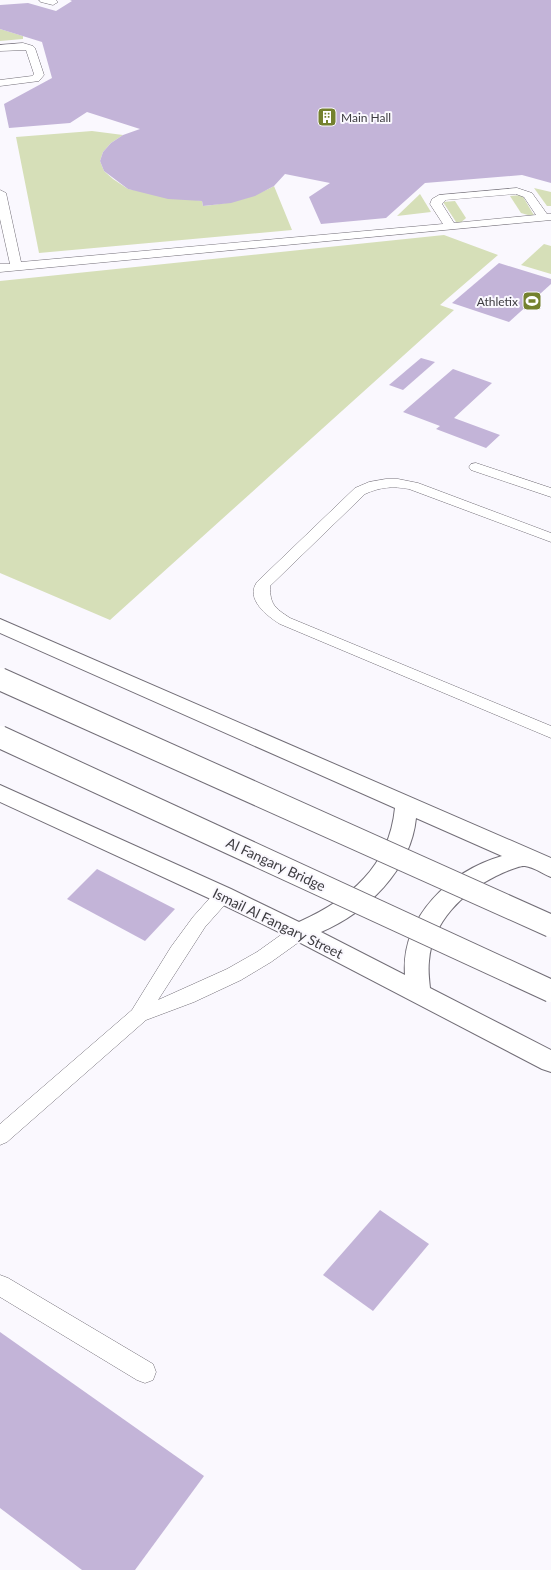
<svg xmlns="http://www.w3.org/2000/svg" width="551" height="1570" viewBox="0 0 551 1570" font-family="Lato,sans-serif">
  <style>
    .green { fill: #d6dfb8 }
    .building { fill: #c3b4d8 }
    .lines { fill: none; stroke-linecap: round; stroke-linejoin: round }
    .service-casing { stroke: #726e77; stroke-width: 1 }
    .secondary-casing { stroke: #726e77; stroke-width: 2 }
    .service { fill: #fff; fill-rule: evenodd }
    .secondary { fill: #fff; fill-rule: evenodd }
    .secondary-bridge-casing { stroke: #726e77; stroke-width: 24; stroke-linecap: butt }
    .secondary-bridge { stroke: #fff; stroke-width: 22 }
    .labels { text-anchor: middle; dominant-baseline: central; stroke-width: 4; stroke-linejoin: round; paint-order: stroke }
    .far-poi-label { font-size: 12px; fill: #3d3c40; stroke: #faf8fe; text-anchor: start }
    .street-label { font-size: 14px; fill: #3d3c40; stroke: #faf8fe }
  </style>
  <rect width="100%" height="100%" fill="#faf8fe"/>
  <g class="green">
    <path d="M 0,29 L 23,36 L 23,39 L 0,41 Z"/>
    <path d="M 92,131 L 123,135 L 111,143 L 103,152 L 100,161 L 104,171 L 113,179 L 128,189 L 202,201 L 203,206 C 230,203 250,199 274,186 L 292,230 L 39,253 L 16,137 Z"/>
    <path d="M 534,188 L 551,192 L 551,206 L 547,206 Z"/>
    <path d="M 420,194 L 431,212 L 397,216 Z"/>
    <path d="M 522,195 L 535,217 L 521,213 L 510,196 Z"/>
    <path d="M 455,201 L 466,218 L 458,225 L 443,202 Z"/>
    <path d="M 444,235 L 498,255 L 440,305 L 454,310 L 110,620 L 0,573 L 0,281 Z"/>
    <path d="M 544,244 L 551,246 L 551,274 L 521,265 Z"/>
  </g>
  <g class="building">
    <path d="M 70,0 L 551,0 L 551,183 L 522,175 L 425,183 L 386,218 L 321,224 L 309,197 L 330,183 L 285,174 L 274,186 L 255,196 L 231,203 L 203,206 L 202,201 L 168,199 L 128,189 L 104,171 L 100,161 L 103,152 L 111,143 L 123,135 L 140,129 L 87,112 L 70,123 L 9,128 L 4,104 L 52,78 L 42,42 L 0,29 L 0,5 L 28,3 L 56,11 L 72,1 Z"/>
    <path d="M 499,263 L 551,279 L 551,284 L 509,322 L 452,303 Z"/>
    <path d="M 421,358 L 435,362 L 403,390 L 389,385 Z"/>
    <path d="M 453,369 L 492,383 L 454,418 L 500,435 L 486,448 L 436,429 L 440,426 L 403,412 Z"/>
    <path d="M 97,869 L 175,909 L 145,941 L 67,899 Z"/>
    <path d="M 380,1210 L 429,1244 L 373,1311 L 323,1275 Z"/>
    <path d="M 0,1332 L 204,1476 L 135,1570 L 82,1570 L 0,1508 Z"/>
  </g>
  <g class="lines">
    <g class="service-casing">
      <g id="service">
        <path d="M 39,0 L 56,0 L 58,2 L 53,5 L 41,2 Z"/>
        <path d="M 23,43 L 33,46 L 35,48 L 44,75 L 39,81 L 0,86 L 0,80 L 32,76 L 34,74 L 26,50 L 0,51 L 0,45 Z"/>
        <path d="M 517,188 L 532,193 L 547,214 L 551,214 L 551,220 L 0,272 L 0,264 L 10,264 L 0,219 L 0,190 L 6,193 L 21,262 L 443,224 L 430,204 L 432,199 L 439,195 ZM 516,194 L 524,197 L 536,215 L 454,223 L 442,204 L 446,200 Z"/>
        <path d="M 476,463 L 551,488 L 551,497 L 471,470 L 469,467 L 471,464 Z"/>
        <path d="M 386,479 L 398,479 L 418,483 L 551,533 L 551,542 L 409,489 C 393,486 380,487 365,494 L 270,586 C 270,605 275,608 290,618 L 551,726 L 551,738 L 280,624 C 267,616 245,599 257,582 L 355,488 L 369,482 Z"/>
        <path d="M 223,888 L 229,890 L 232,895 L 229,900 L 205,927 L 158,1000 L 227,969 L 257,952 L 292,927 L 299,925 L 306,927 L 308,932 L 306,937 L 271,962 L 241,980 L 194,1002 L 146,1020 L 7,1142 L 0,1145 L 0,1124 L 132,1010 L 171,947 L 193,917 L 217,890 Z"/>
        <path d="M 0,1275 L 8,1278 L 153,1364 L 156,1372 L 153,1380 L 145,1383 L 137,1380 L 0,1297 Z"/>
      </g>
    </g>
    <g class="secondary-casing">
      <path id="secondary" d="M 0,619 L 551,858 L 551,877 C 543,874 534,867 525,866 C 519,865 503,873 496,876 C 463,892 432,922 429,961 C 428,970 429,979 430,988 L 551,1050 L 551,1072 L 542,1069 L 291,938 L 215,901 L 0,802 L 0,785 L 231,889 L 299,922 C 350,899 389,867 395,808 L 0,633 ZM 416,818 L 502,856 C 450,871 401,917 405,975 L 321,932 C 366,913 411,870 416,818 Z"/>
    </g>
    <use href="#service" class="service"/>
    <use href="#secondary" class="secondary"/>
    <g class="secondary-bridge-casing">
      <g id="secondary-bridge">
        <path d="M 0,679 L 551,926"/>
        <path d="M 0,737 L 551,991"/>
      </g>
    </g>
    <use href="#secondary-bridge" class="secondary-bridge"/>
  </g>
  <defs>
    <g id="building-square" transform="scale(1)"><rect x="-9" y="-9" width="18" height="18" rx="4" fill="#74812e" stroke="#faf8fe"/><path d="M-4-6H4V6H1V3H-1V6H-4ZM-2.5-4.3h1.7v1.8h-1.7ZM.8-4.3h1.7v1.8H.8ZM-2.5-1h1.7V.8h-1.7ZM.8-1h1.7V.8H.8Z" fill="#fff"/></g>
    <g id="stadium-square" transform="scale(1)"><rect x="-9" y="-9" width="18" height="18" rx="4" fill="#74812e" stroke="#faf8fe"/><path d="M0-5a6.5 5 0 1 0 0 10a6.5 5 0 1 0 0-10ZM-3.5-1.8h7v3.6h-7Z" fill="#fff"/></g>
  </defs>
  <g fill-rule="evenodd">
    <use href="#building-square" x="327" y="117"/>
    <use href="#stadium-square" x="532" y="301"/>
  </g>
  <g class="labels">
    <g class="far-poi-label">
      <text x="341" y="117">Main Hall</text>
      <text x="518" y="301" text-anchor="end">Athletix</text>
    </g>
    <g class="street-label">
      <text transform="translate(276 864) rotate(25)">Al Fangary Bridge</text>
      <text transform="translate(278 923) rotate(26)">Ismail Al Fangary Street</text>
    </g>
  </g>
</svg>
